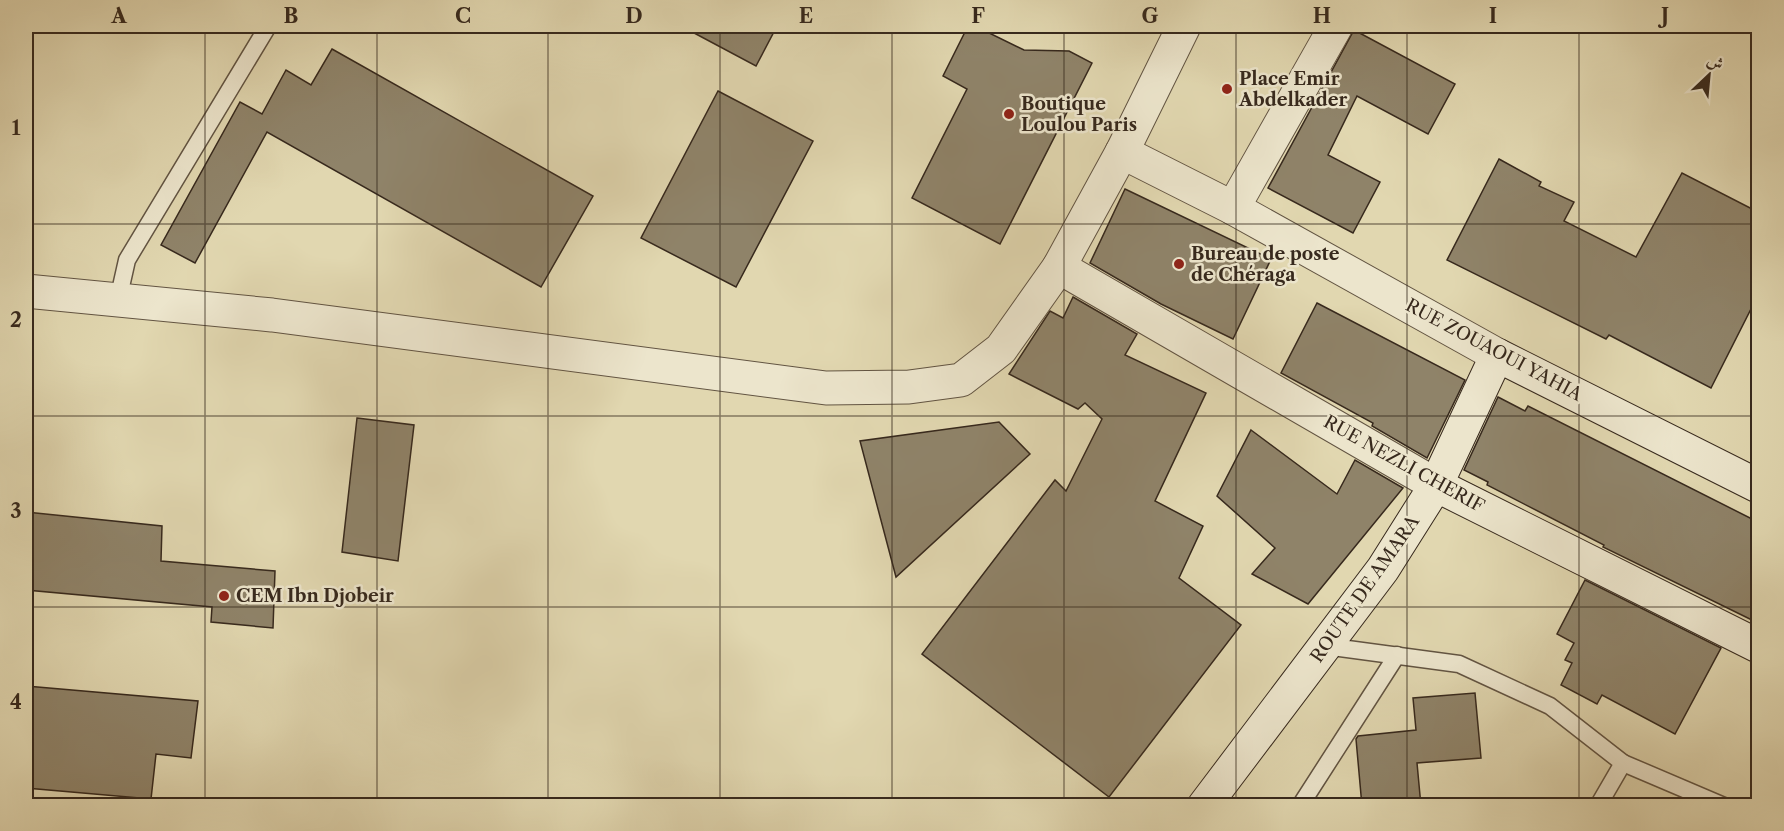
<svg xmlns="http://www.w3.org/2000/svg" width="1784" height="831" viewBox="0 0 1784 831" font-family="'Libre Caslon Text',Amiri,serif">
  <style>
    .building { fill: #8f8369; stroke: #37291d; stroke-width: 1.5 }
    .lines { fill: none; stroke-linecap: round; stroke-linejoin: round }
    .lane-casing { stroke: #625442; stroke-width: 19 }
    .street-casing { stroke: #625442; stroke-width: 35 }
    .secondary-casing { stroke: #37291d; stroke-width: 35 }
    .lane { stroke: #ece5cc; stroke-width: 16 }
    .street { stroke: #ece5cc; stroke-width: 33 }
    .secondary { stroke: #ece5cc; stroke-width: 33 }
    .grid { fill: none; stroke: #37291d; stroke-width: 1.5; stroke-opacity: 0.55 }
    .poi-dot { fill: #8f2418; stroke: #ece5cc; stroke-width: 2 }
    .labels { text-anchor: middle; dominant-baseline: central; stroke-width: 5; stroke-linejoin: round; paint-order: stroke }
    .poi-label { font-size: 18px; font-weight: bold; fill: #37291d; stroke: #ece5cc; text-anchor: start }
    .street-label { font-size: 18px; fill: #37291d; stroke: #ece5cc }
    .neatline { fill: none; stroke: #37291d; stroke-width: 2 }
    .grid-label { font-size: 20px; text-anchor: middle; font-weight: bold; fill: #37291d }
  </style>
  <rect width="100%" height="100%" fill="#e1d7b0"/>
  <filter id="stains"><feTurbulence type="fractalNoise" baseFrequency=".00333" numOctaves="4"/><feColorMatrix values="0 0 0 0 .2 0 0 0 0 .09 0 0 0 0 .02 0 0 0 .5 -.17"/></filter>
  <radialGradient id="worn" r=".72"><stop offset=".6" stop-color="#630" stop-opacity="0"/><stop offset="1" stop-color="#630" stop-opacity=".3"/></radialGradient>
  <g class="building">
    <path d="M 681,26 L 777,26 L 756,66 Z"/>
    <path d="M 968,26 L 975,26 L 1024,50 L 1069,51 L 1092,63 L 1000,244 L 912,198 L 967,89 L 943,76 Z"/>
    <path d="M 1354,30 L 1455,84 L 1428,134 L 1357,96 L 1328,155 L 1380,182 L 1353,233 L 1268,188 Z"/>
    <path d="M 332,49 L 593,196 L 541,287 L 267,132 L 195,263 L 161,245 L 240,102 L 262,114 L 286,70 L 311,85 Z"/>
    <path d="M 718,91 L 813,141 L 736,287 L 641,238 Z"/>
    <path d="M 1499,159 L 1541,182 L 1539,186 L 1574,202 L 1564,221 L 1636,257 L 1682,173 L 1758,212 L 1758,295 L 1711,388 L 1609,335 L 1606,339 L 1447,260 Z"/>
    <path d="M 1125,189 L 1271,259 L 1233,339 L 1161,304 L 1090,263 Z"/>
    <path d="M 1073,297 L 1137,334 L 1125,355 L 1206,393 L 1155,501 L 1203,526 L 1179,578 L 1241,625 L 1109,797 L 922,654 L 1055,480 L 1066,491 L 1102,419 L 1085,403 L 1078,409 L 1009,374 L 1050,311 L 1063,318 Z"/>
    <path d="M 1317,303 L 1465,380 L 1427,458 L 1372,426 L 1373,423 L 1281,373 Z"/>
    <path d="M 1498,397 L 1525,411 L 1528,406 L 1758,522 L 1758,623 L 1603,547 L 1604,545 L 1487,485 L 1488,482 L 1464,470 Z"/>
    <path d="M 357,418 L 414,425 L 398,561 L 342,552 Z"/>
    <path d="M 999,422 L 1030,454 L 896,577 L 860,441 Z"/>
    <path d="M 1251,430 L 1337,494 L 1355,460 L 1403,488 L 1308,604 L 1252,574 L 1275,548 L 1217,496 Z"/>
    <path d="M 26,512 L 162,526 L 161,561 L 275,571 L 273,628 L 211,622 L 212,607 L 26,590 Z"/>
    <path d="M 1585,580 L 1721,648 L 1675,734 L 1602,695 L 1597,704 L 1561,685 L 1572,663 L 1565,660 L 1574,643 L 1557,634 Z"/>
    <path d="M 26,686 L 198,701 L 191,758 L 156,754 L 151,799 L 26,788 Z"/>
    <path d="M 1475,693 L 1481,758 L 1417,763 L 1421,806 L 1362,806 L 1356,739 L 1358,736 L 1416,730 L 1413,698 Z"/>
  </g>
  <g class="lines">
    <g class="lane-casing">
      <g id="lane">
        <path d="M 118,300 L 127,260 L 268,26"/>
        <path d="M 1325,646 L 1459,664 L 1550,706 L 1623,763 L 1598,806"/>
        <path d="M 1623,763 L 1724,806"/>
        <path d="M 1300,806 L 1397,655"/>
      </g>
    </g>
    <g class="street-casing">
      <g id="street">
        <path d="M 1122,152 L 1233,208 L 1497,355"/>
        <path d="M 1233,208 L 1336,26"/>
        <path d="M 1059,267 L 1436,485"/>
        <path d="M 26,291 L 272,315 L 826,388 L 909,387 L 961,380 L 1001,349 L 1059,267 L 1122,152 L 1184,26"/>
      </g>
    </g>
    <g class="secondary-casing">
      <g id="secondary">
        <path d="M 1436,485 L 1758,646"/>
        <path d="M 1204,806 L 1383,569 L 1436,485 L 1497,355 L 1758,486"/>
      </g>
    </g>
    <use href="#lane" class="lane"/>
    <use href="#street" class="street"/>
    <use href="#secondary" class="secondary"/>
  </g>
  <path class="grid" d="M 205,26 L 205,806M 377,26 L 377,806M 548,26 L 548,806M 720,26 L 720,806M 892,26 L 892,806M 1064,26 L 1064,806M 1236,26 L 1236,806M 1407,26 L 1407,806M 1579,26 L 1579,806M 26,224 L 1758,224M 26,416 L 1758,416M 26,607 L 1758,607"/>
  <g class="poi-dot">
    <circle cx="1227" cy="89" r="6"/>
    <circle cx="1009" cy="114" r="6"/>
    <circle cx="1179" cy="264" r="6"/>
    <circle cx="224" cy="596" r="6"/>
  </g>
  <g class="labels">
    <g class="poi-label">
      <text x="1239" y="79">Place Emir<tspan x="1239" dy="21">Abdelkader</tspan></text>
      <text x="1021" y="104">Boutique<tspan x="1021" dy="21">Loulou Paris</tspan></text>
      <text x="1191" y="254">Bureau de poste<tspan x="1191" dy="21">de Chéraga</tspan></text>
      <text x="236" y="596">CEM Ibn Djobeir</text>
    </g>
    <g class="street-label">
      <text transform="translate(1494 350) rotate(28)">RUE ZOUAOUI YAHIA</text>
      <text transform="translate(1404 464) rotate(29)">RUE NEZLI CHERIF</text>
      <text transform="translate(1365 589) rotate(-55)">ROUTE DE AMARA</text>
    </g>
  </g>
  <rect width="1784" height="831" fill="none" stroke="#e1d7b0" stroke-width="66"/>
  <g transform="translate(1709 75) rotate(26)" stroke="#ece5cc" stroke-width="4.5" paint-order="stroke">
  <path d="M0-4.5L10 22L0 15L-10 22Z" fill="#37291d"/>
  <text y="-9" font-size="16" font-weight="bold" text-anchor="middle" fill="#37291d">ش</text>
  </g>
  <rect x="33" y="33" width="1718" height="765" class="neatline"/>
  <g class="grid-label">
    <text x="119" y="23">A</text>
    <text x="291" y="23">B</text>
    <text x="463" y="23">C</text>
    <text x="634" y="23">D</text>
    <text x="806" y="23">E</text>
    <text x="978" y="23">F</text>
    <text x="1150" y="23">G</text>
    <text x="1322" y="23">H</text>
    <text x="1493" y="23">I</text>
    <text x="1665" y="23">J</text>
    <text x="16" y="135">1</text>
    <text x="16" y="327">2</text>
    <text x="16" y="518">3</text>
    <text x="16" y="709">4</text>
  </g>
  <rect width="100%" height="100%" filter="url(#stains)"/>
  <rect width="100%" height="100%" fill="url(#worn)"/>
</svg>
